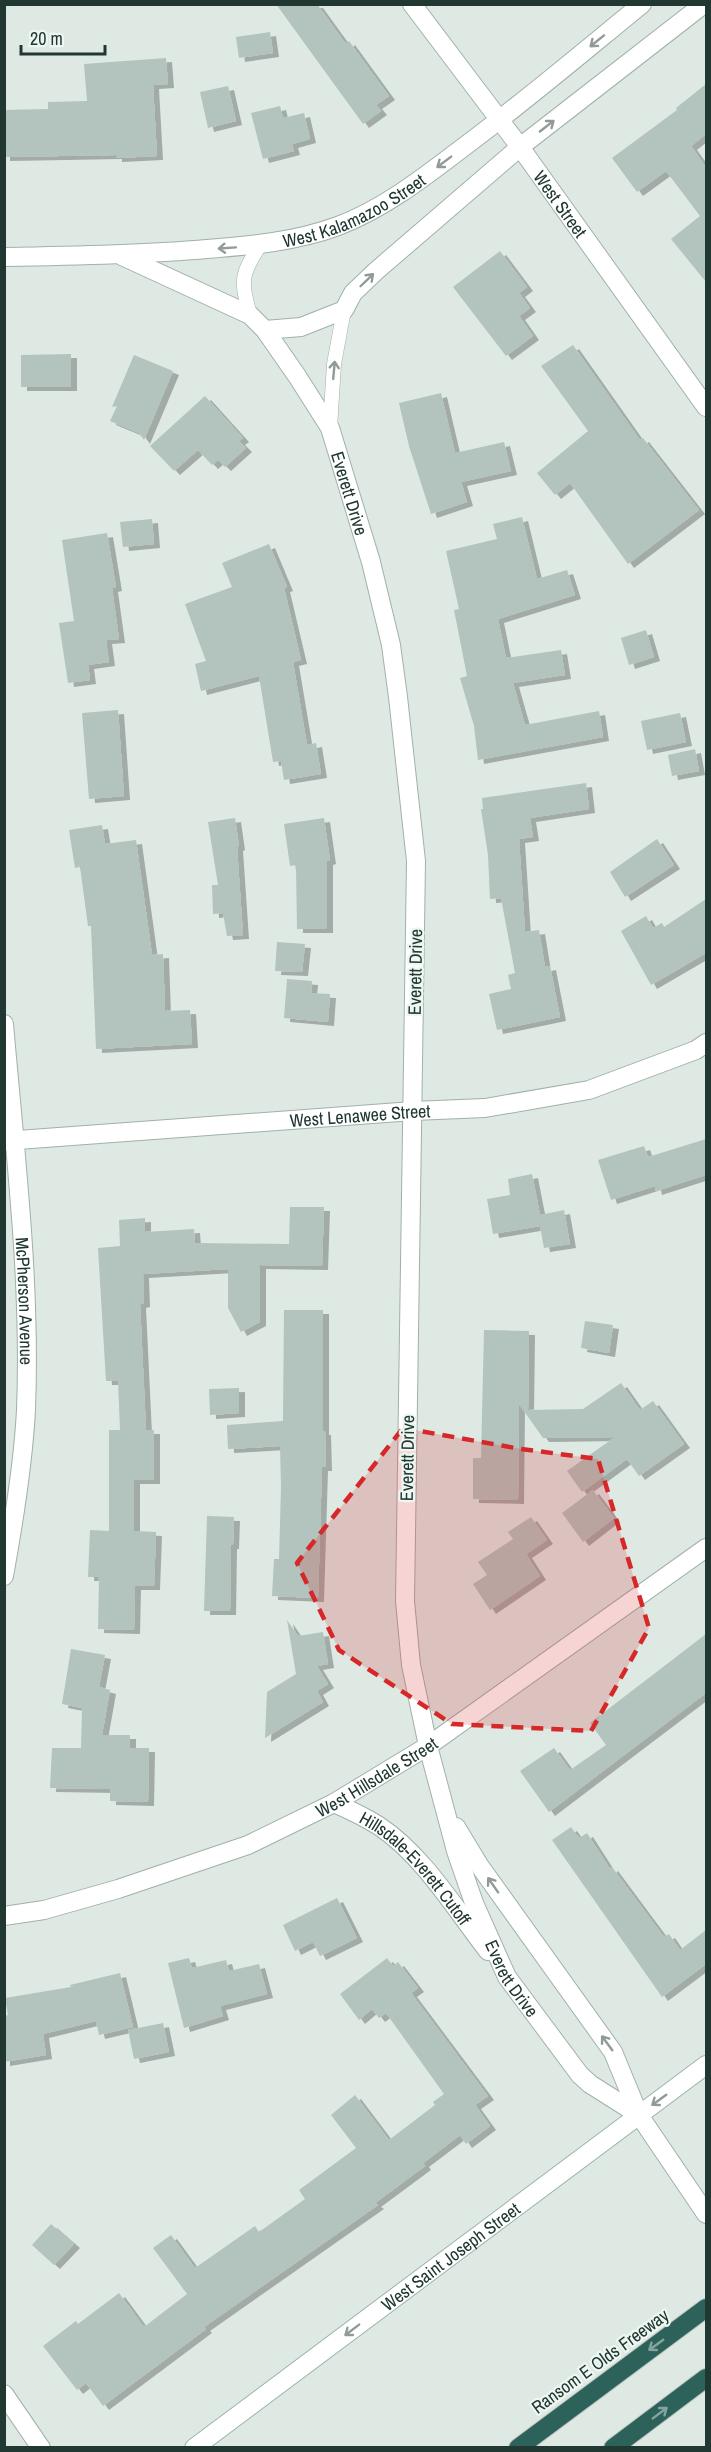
<svg xmlns="http://www.w3.org/2000/svg" width="711" height="2452" viewBox="0 0 711 2452" font-family="'Archivo Narrow',sans-serif">
  <style>
    .building { fill: #b3c3bd; filter: url(#shadow) }
    .lines { fill: none; stroke-linecap: round; stroke-linejoin: round }
    .service-casing { stroke: #a1b0ab; stroke-width: 15 }
    .minor-casing { stroke: #a1b0ab; stroke-width: 20 }
    .secondary-casing { stroke: #9db4ad; stroke-width: 20 }
    .motorway-casing { stroke: #bcc3c2; stroke-width: 20 }
    .service { stroke: #fff; stroke-width: 14 }
    .minor { stroke: #fff; stroke-width: 18 }
    .secondary { stroke: #fff; stroke-width: 18 }
    .motorway { stroke: #2d625a; stroke-width: 18 }
    .oneway { stroke: #909b98 }
    .oneway2 { stroke: #84a59e }
    .marked { fill: #d62828; fill-opacity: 0.2; stroke: #d62828; stroke-width: 4.5; stroke-dasharray: 12 8; stroke-linejoin: round }
    .labels { text-anchor: middle; dominant-baseline: central; stroke-width: 4.5; stroke-linejoin: round; paint-order: stroke }
    .street-label { font-size: 18px; fill: #203732; stroke: #eef6f2 }
  </style>
  <defs>
    <filter id="shadow"><feDropShadow dx="6" dy="4" stdDeviation="0" flood-color="#0004"/></filter>
  </defs>
  <rect width="100%" height="100%" fill="#dee9e4"/>
  <g class="building">
    <path d="M 276,4 L 317,4 L 346,44 L 349,41 L 389,96 L 376,105 L 381,111 L 363,124 Z"/>
    <path d="M 270,32 L 273,53 L 239,58 L 236,37 Z"/>
    <path d="M 166,58 L 168,84 L 153,85 L 157,156 L 116,158 L 116,155 L 4,157 L 4,110 L 48,109 L 48,102 L 87,101 L 84,64 Z"/>
    <path d="M 706,84 L 706,134 L 691,146 L 706,167 L 706,282 L 671,239 L 700,216 L 666,171 L 637,192 L 612,158 L 677,110 L 676,108 Z"/>
    <path d="M 228,86 L 236,121 L 208,128 L 200,92 Z"/>
    <path d="M 280,106 L 283,118 L 304,113 L 310,139 L 292,144 L 294,151 L 263,159 L 251,113 Z"/>
    <path d="M 500,251 L 527,287 L 519,293 L 530,308 L 519,316 L 533,336 L 506,356 L 453,287 Z"/>
    <path d="M 573,345 L 640,440 L 643,438 L 699,510 L 628,564 L 570,483 L 555,495 L 537,473 L 588,431 L 541,366 Z"/>
    <path d="M 71,354 L 71,387 L 21,387 L 21,355 Z"/>
    <path d="M 134,355 L 173,371 L 144,440 L 139,433 L 110,421 L 117,406 L 112,407 Z"/>
    <path d="M 441,393 L 455,453 L 504,442 L 511,471 L 461,482 L 467,502 L 431,514 L 409,446 L 399,403 Z"/>
    <path d="M 205,396 L 243,438 L 239,441 L 246,448 L 225,467 L 218,460 L 212,465 L 198,450 L 174,471 L 150,446 Z"/>
    <path d="M 522,517 L 537,579 L 567,570 L 575,595 L 498,619 L 506,658 L 561,650 L 565,675 L 513,683 L 525,725 L 599,711 L 603,737 L 478,760 L 474,726 L 460,678 L 467,676 L 454,610 L 459,609 L 446,551 L 497,539 L 493,524 Z"/>
    <path d="M 152,519 L 154,544 L 123,547 L 120,522 Z"/>
    <path d="M 107,533 L 116,587 L 112,588 L 119,639 L 106,640 L 109,662 L 88,665 L 90,680 L 68,683 L 59,623 L 74,621 L 62,540 Z"/>
    <path d="M 269,544 L 287,587 L 284,588 L 301,660 L 293,662 L 307,745 L 316,743 L 321,774 L 284,780 L 281,761 L 273,762 L 259,676 L 201,691 L 195,664 L 206,661 L 185,604 L 232,587 L 222,563 Z"/>
    <path d="M 646,630 L 654,657 L 629,665 L 621,638 Z"/>
    <path d="M 118,710 L 124,796 L 89,799 L 82,713 Z"/>
    <path d="M 680,713 L 686,742 L 647,750 L 641,721 Z"/>
    <path d="M 695,749 L 699,771 L 672,776 L 668,755 Z"/>
    <path d="M 586,783 L 589,809 L 530,818 L 533,837 L 519,839 L 525,932 L 539,930 L 545,967 L 550,966 L 560,1017 L 497,1030 L 489,994 L 511,989 L 508,975 L 515,973 L 501,898 L 490,899 L 488,855 L 481,809 L 483,809 L 482,798 Z"/>
    <path d="M 235,818 L 239,846 L 237,847 L 243,935 L 227,936 L 223,913 L 213,914 L 212,885 L 218,885 L 208,822 Z"/>
    <path d="M 324,818 L 330,860 L 327,861 L 327,929 L 297,929 L 296,865 L 290,866 L 284,824 Z"/>
    <path d="M 102,825 L 105,844 L 136,840 L 152,955 L 163,954 L 165,1011 L 190,1010 L 192,1044 L 96,1049 L 91,926 L 88,926 L 80,867 L 75,868 L 69,830 Z"/>
    <path d="M 657,839 L 674,865 L 625,897 L 610,872 Z"/>
    <path d="M 706,899 L 706,953 L 651,985 L 621,931 L 646,916 L 653,928 L 662,923 L 664,927 Z"/>
    <path d="M 277,942 L 305,944 L 302,972 L 275,971 Z"/>
    <path d="M 287,979 L 312,981 L 311,993 L 330,994 L 328,1022 L 284,1018 Z"/>
    <path d="M 706,1139 L 706,1175 L 656,1191 L 655,1186 L 611,1200 L 598,1160 L 644,1146 L 648,1157 Z"/>
    <path d="M 532,1174 L 540,1215 L 564,1210 L 570,1244 L 544,1248 L 540,1226 L 493,1234 L 487,1199 L 510,1195 L 508,1179 Z"/>
    <path d="M 290,1207 L 324,1207 L 322,1266 L 260,1265 L 260,1322 L 241,1332 L 228,1308 L 228,1269 L 143,1274 L 144,1303 L 140,1304 L 146,1430 L 154,1430 L 154,1480 L 134,1480 L 134,1531 L 156,1532 L 154,1586 L 135,1586 L 134,1630 L 98,1629 L 99,1577 L 88,1577 L 90,1530 L 109,1531 L 109,1430 L 120,1430 L 118,1381 L 106,1381 L 98,1248 L 120,1246 L 119,1220 L 145,1218 L 145,1232 L 194,1229 L 195,1243 L 289,1244 Z"/>
    <path d="M 284,1310 L 323,1310 L 323,1431 L 325,1431 L 326,1467 L 322,1467 L 318,1598 L 272,1596 L 274,1559 L 279,1559 L 281,1487 L 280,1446 L 228,1449 L 227,1425 L 283,1421 Z"/>
    <path d="M 585,1321 L 613,1325 L 609,1353 L 581,1348 Z"/>
    <path d="M 484,1330 L 529,1331 L 528,1410 L 583,1409 L 621,1383 L 640,1410 L 653,1401 L 684,1444 L 639,1476 L 627,1459 L 582,1492 L 567,1471 L 615,1437 L 543,1438 L 519,1404 L 518,1500 L 473,1499 L 473,1458 L 481,1458 Z"/>
    <path d="M 239,1388 L 239,1413 L 210,1415 L 209,1389 Z"/>
    <path d="M 593,1490 L 614,1518 L 583,1542 L 562,1513 Z"/>
    <path d="M 207,1516 L 234,1517 L 233,1545 L 231,1545 L 230,1611 L 204,1611 Z"/>
    <path d="M 531,1517 L 547,1540 L 526,1554 L 540,1576 L 490,1610 L 473,1584 L 487,1575 L 478,1562 L 513,1539 L 508,1532 Z"/>
    <path d="M 287,1620 L 298,1636 L 323,1632 L 328,1664 L 317,1666 L 328,1684 L 317,1691 L 323,1702 L 265,1738 L 267,1692 L 296,1674 Z"/>
    <path d="M 706,1634 L 706,1693 L 549,1812 L 520,1771 L 554,1748 L 570,1770 L 606,1745 L 590,1723 Z"/>
    <path d="M 71,1649 L 105,1655 L 99,1687 L 110,1690 L 102,1735 L 130,1735 L 130,1748 L 149,1748 L 148,1802 L 110,1801 L 110,1789 L 50,1788 L 52,1748 L 81,1748 L 82,1708 L 62,1704 Z"/>
    <path d="M 571,1827 L 579,1838 L 587,1833 L 610,1869 L 612,1867 L 664,1937 L 669,1934 L 680,1950 L 706,1930 L 706,1964 L 662,1997 L 552,1840 Z"/>
    <path d="M 337,1898 L 357,1938 L 320,1956 L 313,1942 L 295,1951 L 283,1925 Z"/>
    <path d="M 189,1958 L 192,1968 L 226,1960 L 229,1971 L 259,1964 L 267,1994 L 220,2006 L 223,2016 L 184,2028 L 168,1963 Z"/>
    <path d="M 387,1958 L 393,1966 L 398,1962 L 418,1988 L 411,1993 L 488,2096 L 475,2105 L 490,2126 L 466,2144 L 460,2135 L 423,2163 L 425,2166 L 375,2203 L 378,2205 L 204,2327 L 206,2329 L 103,2406 L 86,2383 L 77,2390 L 43,2346 L 76,2321 L 78,2324 L 119,2293 L 144,2327 L 187,2294 L 153,2248 L 171,2235 L 195,2268 L 255,2226 L 259,2232 L 305,2199 L 299,2190 L 356,2148 L 331,2115 L 355,2095 L 389,2140 L 435,2105 L 433,2102 L 444,2094 L 386,2013 L 379,2018 L 372,2009 L 359,2020 L 340,1994 Z"/>
    <path d="M 120,1973 L 133,2027 L 99,2035 L 96,2021 L 43,2034 L 46,2055 L 4,2062 L 4,2016 L 8,2015 L 5,1998 L 71,1987 L 70,1985 Z"/>
    <path d="M 163,2023 L 169,2052 L 134,2059 L 128,2030 Z"/>
    <path d="M 51,2224 L 74,2244 L 54,2265 L 32,2245 Z"/>
  </g>
  <g class="lines">
    <g class="service-casing">
      <g id="service">
        <path d="M 250,315 C 241,281 240,276 260,245"/>
        <path d="M 330,428 L 334,364 L 344,310"/>
      </g>
    </g>
    <g class="minor-casing">
      <g id="minor">
        <path id="s1" d="M 412,4 L 520,147 L 706,407"/>
        <path id="s2" d="M 122,256 L 250,315 L 265,330 L 297,376 L 330,428 L 371,562 L 391,645 L 398,697 L 416,861 L 405,1601 L 411,1665 L 428,1746 L 456,1851 L 474,1903 L 507,1977 L 580,2075 L 590,2084 L 639,2115"/>
        <path id="s3" d="M 4,257 C 68,256 132,255 195,250 C 244,246 292,243 338,226 C 383,209 423,178 461,149 C 523,103 582,53 642,4"/>
        <path d="M 265,330 L 301,327 L 344,310 L 353,293 L 376,271 L 520,147 L 704,4"/>
        <path id="s4" d="M 4,1024 C 15,1152 31,1281 26,1410 C 23,1466 14,1521 4,1576"/>
        <path id="s5" d="M 4,1141 L 413,1111 L 485,1108 L 589,1090 L 696,1050 L 706,1043"/>
        <path id="s6" d="M 334,1803 C 350,1810 365,1817 379,1826 C 423,1855 456,1910 488,1951"/>
        <path d="M 456,1827 L 479,1865 L 613,2052 L 639,2115 L 706,2214"/>
        <path id="s7" d="M 4,1916 L 44,1910 L 118,1889 L 186,1866 L 248,1845 L 334,1803 L 428,1746 L 706,1548"/>
        <path d="M 4,2394 L 41,2448"/>
      </g>
    </g>
    <g class="secondary-casing">
      <g id="secondary">
        <path id="s8" d="M 194,2448 L 706,2065"/>
      </g>
    </g>
    <g class="motorway-casing">
      <g id="motorway">
        <path d="M 518,2448 L 706,2308"/>
        <path d="M 613,2448 L 706,2378"/>
      </g>
    </g>
    <use href="#service" class="service"/>
    <use href="#minor" class="minor"/>
    <use href="#secondary" class="secondary"/>
    <use href="#motorway" class="motorway"/>
  </g>
  <defs><path id="oneway-shaft" d="M-6 0H5M1.5-3L5.5 0L1.5 3" fill="none" stroke-width="1.6" stroke-linecap="round" stroke-linejoin="round" transform="scale(1.5)"/></defs>
  <g class="oneway">
    <use href="#oneway-shaft" transform="translate(597 41) rotate(141)"/>
    <use href="#oneway-shaft" transform="translate(547 126) rotate(-38)"/>
    <use href="#oneway-shaft" transform="translate(444 162) rotate(143)"/>
    <use href="#oneway-shaft" transform="translate(227 248) rotate(176)"/>
    <use href="#oneway-shaft" transform="translate(367 280) rotate(-44)"/>
    <use href="#oneway-shaft" transform="translate(334 370) rotate(-85)"/>
    <use href="#oneway-shaft" transform="translate(493 1885) rotate(-125)"/>
    <use href="#oneway-shaft" transform="translate(607 2043) rotate(-126)"/>
    <use href="#oneway-shaft" transform="translate(659 2100) rotate(144)"/>
    <use href="#oneway-shaft" transform="translate(352 2330) rotate(143)"/>
  </g>
  <g class="oneway2">
    <use href="#oneway-shaft" transform="translate(656 2345) rotate(144)"/>
    <use href="#oneway-shaft" transform="translate(660 2413) rotate(-37)"/>
  </g>
  <path class="marked" d="M 403,1428 L 521,1449 L 598,1459 L 649,1628 L 591,1731 L 452,1724 L 339,1650 L 297,1563 Z"/>
  <g class="labels">
    <g class="street-label">
      <text stroke="none"><textPath href="#s1" startOffset="249">West Street</textPath></text>
      <text stroke="none"><textPath href="#s3" startOffset="357">West Kalamazoo Street</textPath></text>
      <text stroke="none"><textPath href="#s2" startOffset="348">Everett Drive</textPath></text>
      <text transform="translate(415 972) rotate(-89)">Everett Drive</text>
      <text stroke="none"><textPath href="#s5" startOffset="357">West Lenawee Street</textPath></text>
      <text stroke="none"><textPath href="#s4" startOffset="278">McPherson Avenue</textPath></text>
      <text transform="translate(407 1458) rotate(-89)">Everett Drive</text>
      <text stroke="none"><textPath href="#s7" startOffset="400">West Hillsdale Street</textPath></text>
      <text stroke="none"><textPath href="#s6" startOffset="106">Hillsdale-Everett Cutoff</textPath></text>
      <text stroke="none"><textPath href="#s2" startOffset="1858">Everett Drive</textPath></text>
      <text stroke="none"><textPath href="#s8" startOffset="320">West Saint Joseph Street</textPath></text>
      <text transform="translate(600 2361) rotate(-36)">Ransom E Olds Freeway</text>
    </g>
  </g>
  <rect width="711" height="2452" fill="none" stroke="#203732" stroke-width="12"/>
  <path d="M21 45v9h84v-9" fill="none" stroke="#203732" stroke-width="3"/>
  <text x="30" y="45" font-size="18" fill="#203732" stroke="#eef6f2" stroke-width="4.5" paint-order="stroke">20 m</text>
</svg>
